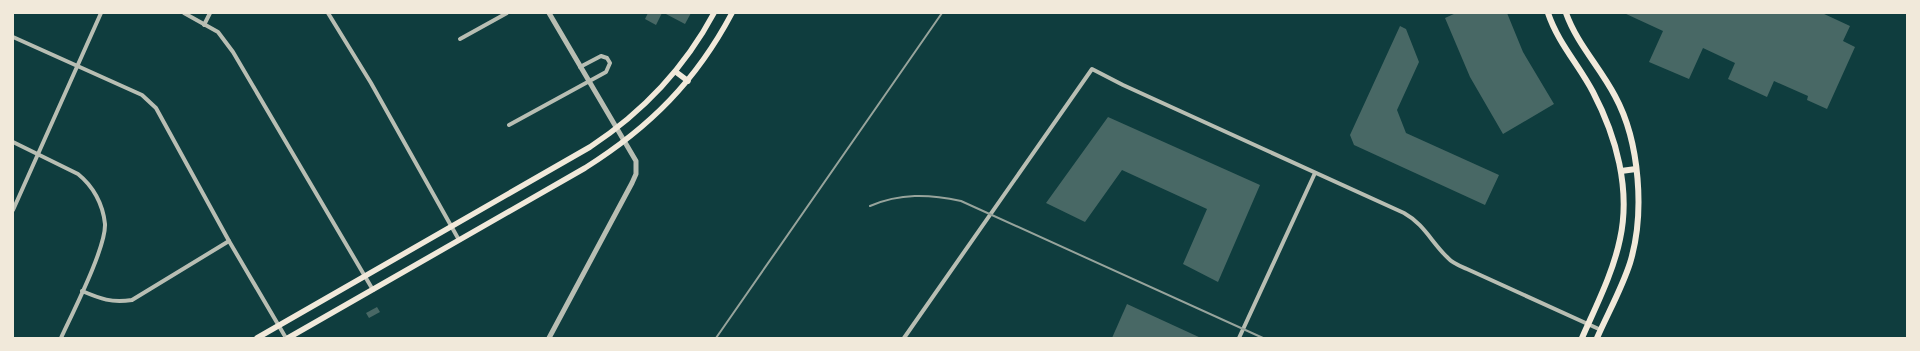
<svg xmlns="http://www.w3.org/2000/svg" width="1920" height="351" viewBox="0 0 1920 351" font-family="'Alegreya Sans',sans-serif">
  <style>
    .building { fill: #486865 }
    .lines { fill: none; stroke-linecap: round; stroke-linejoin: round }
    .minor { stroke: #b8beb3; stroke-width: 4 }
    .tertiary { stroke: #b8beb3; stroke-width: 5 }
    .secondary { stroke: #f1e9da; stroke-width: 5.5 }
    .primary { stroke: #f1e9da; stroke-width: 6 }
    .rail { stroke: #97a49c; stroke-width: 2 }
  </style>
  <rect width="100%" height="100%" fill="#0f3d3e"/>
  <g class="building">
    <path d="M 648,13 L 662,13 L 656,25 L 645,19 Z"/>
    <path d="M 664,13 L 691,13 L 685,24 Z"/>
    <path d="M 1456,13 L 1507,13 L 1523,52 L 1554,104 L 1503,134 L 1470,77 L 1445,18 Z"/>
    <path d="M 1624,13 L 1822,13 L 1850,26 L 1843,41 L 1855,47 L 1827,109 L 1807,100 L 1808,96 L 1774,81 L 1767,97 L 1728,79 L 1735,63 L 1703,48 L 1689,79 L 1649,62 L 1663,31 Z"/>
    <path d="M 1400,26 L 1406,29 L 1419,62 L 1397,110 L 1406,133 L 1499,175 L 1485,205 L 1354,145 L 1350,135 Z"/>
    <path d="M 1108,117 L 1260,185 L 1218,282 L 1183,264 L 1207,209 L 1122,170 L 1085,222 L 1046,203 Z"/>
    <path d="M 1127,304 L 1201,338 L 1112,338 Z"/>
    <path d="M 377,307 L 380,312 L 369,318 L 366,313 Z"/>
  </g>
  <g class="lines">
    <g class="minor">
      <path d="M 184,13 L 218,32 L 233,52 L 373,290"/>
      <path d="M 328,13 L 371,83 L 459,240"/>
      <path d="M 204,25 L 210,13"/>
      <path d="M 13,37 L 142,95 L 156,108 L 229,241 L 286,338"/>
      <path d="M 460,39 L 507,13"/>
      <path d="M 509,125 L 606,72 L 610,63 L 607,58 L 601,56 L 580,67"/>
      <path d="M 13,142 L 78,174 C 93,186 103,204 105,224 C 106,248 72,314 61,338"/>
      <path d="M 13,210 L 101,13"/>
      <path d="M 82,291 C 101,299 111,303 132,300 L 229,241"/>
      <path d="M 904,338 L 1092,69 L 1123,85 L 1404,213 C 1424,224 1432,243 1448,258 C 1452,263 1460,266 1467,269 L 1601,330"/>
      <path d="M 1239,338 L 1315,173"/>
    </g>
    <path class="tertiary" d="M 549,13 L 636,161 L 636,174 L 632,183 L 549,338"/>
    <g class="secondary">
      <path d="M 676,72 L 688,81"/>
      <path d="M 257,338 L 590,147 C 643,112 684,69 714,13"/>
      <path d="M 288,338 L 585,168 C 650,127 696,81 732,13"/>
    </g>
    <g class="primary">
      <path d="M 1548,13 C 1558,43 1579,65 1593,92 C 1616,136 1631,189 1620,239 C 1613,273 1596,306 1582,338"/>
      <path d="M 1566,13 C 1577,44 1600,67 1615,96 C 1640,142 1645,214 1630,263 C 1622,288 1608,313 1597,338"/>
      <path d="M 1621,171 L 1636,169"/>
    </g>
    <g class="rail">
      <path d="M 870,206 C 900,193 929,194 961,201 L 1263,338"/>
      <path d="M 716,338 L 942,13"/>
    </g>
  </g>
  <rect width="1920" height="351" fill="none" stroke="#f1e9da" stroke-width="28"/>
</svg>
